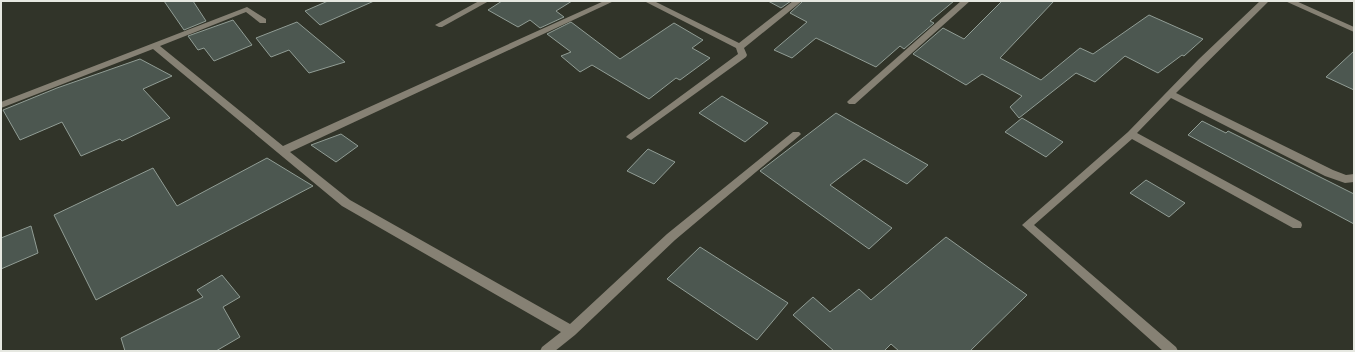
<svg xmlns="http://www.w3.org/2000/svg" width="1355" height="352" viewBox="0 0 1355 352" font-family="'Exo 2',sans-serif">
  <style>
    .building { fill: #4c5750; stroke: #919d95 }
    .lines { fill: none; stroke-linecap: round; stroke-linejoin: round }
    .minor { fill: #868174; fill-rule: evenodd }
  </style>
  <rect width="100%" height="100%" fill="#313429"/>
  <g class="building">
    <path d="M 164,1 L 193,1 L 206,21 L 184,30 Z"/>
    <path d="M 328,1 L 374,1 L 320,25 L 305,11 Z"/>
    <path d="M 502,1 L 572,1 L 556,11 L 564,17 L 540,28 L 530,20 L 518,27 L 488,10 Z"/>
    <path d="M 768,1 L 791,1 L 781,8 Z"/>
    <path d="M 803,1 L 954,1 L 930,21 L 934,23 L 904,49 L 900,46 L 876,67 L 816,38 L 792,58 L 774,50 L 807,22 L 790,13 Z"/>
    <path d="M 1002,1 L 1054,1 L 1000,58 L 1041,80 L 1080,48 L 1093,54 L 1149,15 L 1203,39 L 1184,56 L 1182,55 L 1158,73 L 1125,56 L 1095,82 L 1076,73 L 1019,118 L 1010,107 L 1022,96 L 982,74 L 966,85 L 913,54 L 943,28 L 964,39 Z"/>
    <path d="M 233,20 L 252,45 L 214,61 L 204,48 L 198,50 L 188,36 Z"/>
    <path d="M 297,22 L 345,62 L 309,73 L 289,50 L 271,57 L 256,38 Z"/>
    <path d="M 571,22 L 620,59 L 674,23 L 703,40 L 692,48 L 710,58 L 680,80 L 676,78 L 649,99 L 592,65 L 580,72 L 561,56 L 571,52 L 547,34 Z"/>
    <path d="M 1354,51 L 1354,90 L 1326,77 Z"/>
    <path d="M 140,59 L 172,76 L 143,89 L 170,118 L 122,141 L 120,139 L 81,156 L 62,122 L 20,140 L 3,110 L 57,88 Z"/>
    <path d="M 722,96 L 768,123 L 745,142 L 699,113 Z"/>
    <path d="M 836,113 L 928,165 L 907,184 L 864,159 L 830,185 L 892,228 L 869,249 L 760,171 Z"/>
    <path d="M 1022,118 L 1063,142 L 1046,157 L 1005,132 Z"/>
    <path d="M 1202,121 L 1226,133 L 1228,131 L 1354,194 L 1354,224 L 1188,135 Z"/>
    <path d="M 341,134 L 358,146 L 336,162 L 311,145 Z"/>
    <path d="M 648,149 L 675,162 L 654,184 L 627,171 Z"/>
    <path d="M 267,158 L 313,186 L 96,300 L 54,215 L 153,168 L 177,206 Z"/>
    <path d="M 1146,180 L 1185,203 L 1169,217 L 1130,193 Z"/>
    <path d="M 31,226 L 38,253 L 1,269 L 1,238 Z"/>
    <path d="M 946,237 L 1027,295 L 970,351 L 899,351 L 891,344 L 884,351 L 834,351 L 793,315 L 813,297 L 830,312 L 859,289 L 871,300 Z"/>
    <path d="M 700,247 L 788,303 L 757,340 L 667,279 Z"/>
    <path d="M 222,275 L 240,297 L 223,307 L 240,337 L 216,351 L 125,351 L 121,338 L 203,297 L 197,290 Z"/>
  </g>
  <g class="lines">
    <g class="minor">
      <path d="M 479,1 L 489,1 L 442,27 L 439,27 L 435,25 Z"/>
      <path d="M 604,1 L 614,1 L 290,152 L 350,200 L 570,324 L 667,234 L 793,132 L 799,132 L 801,134 L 799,136 L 675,240 L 575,335 L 555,351 L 540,351 L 542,347 L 561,332 L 342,206 L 153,49 L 1,108 L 1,102 L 247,7 L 266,19 L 266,23 L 260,23 L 246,12 L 160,46 L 283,146 Z"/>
      <path d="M 644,1 L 654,1 L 739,43 L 793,1 L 802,1 L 744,48 L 747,55 L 746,57 L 631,140 L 626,137 L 628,135 L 738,54 L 736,48 Z"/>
      <path d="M 961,1 L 970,1 L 855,104 L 849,104 L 847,102 L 849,100 Z"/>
      <path d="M 1260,1 L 1269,1 L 1176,93 L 1333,170 L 1346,175 L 1354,174 L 1354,182 L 1345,183 L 1325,176 L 1171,98 L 1137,133 L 1301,222 L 1302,225 L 1301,228 L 1293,228 L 1132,139 L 1034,225 L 1176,347 L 1178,351 L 1163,351 L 1022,225 L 1128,132 L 1199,59 Z"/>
      <path d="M 1285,1 L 1296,1 L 1354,27 L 1354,32 Z"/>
    </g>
  </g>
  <rect width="1355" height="352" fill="none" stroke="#e6e8e1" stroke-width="4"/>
</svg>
